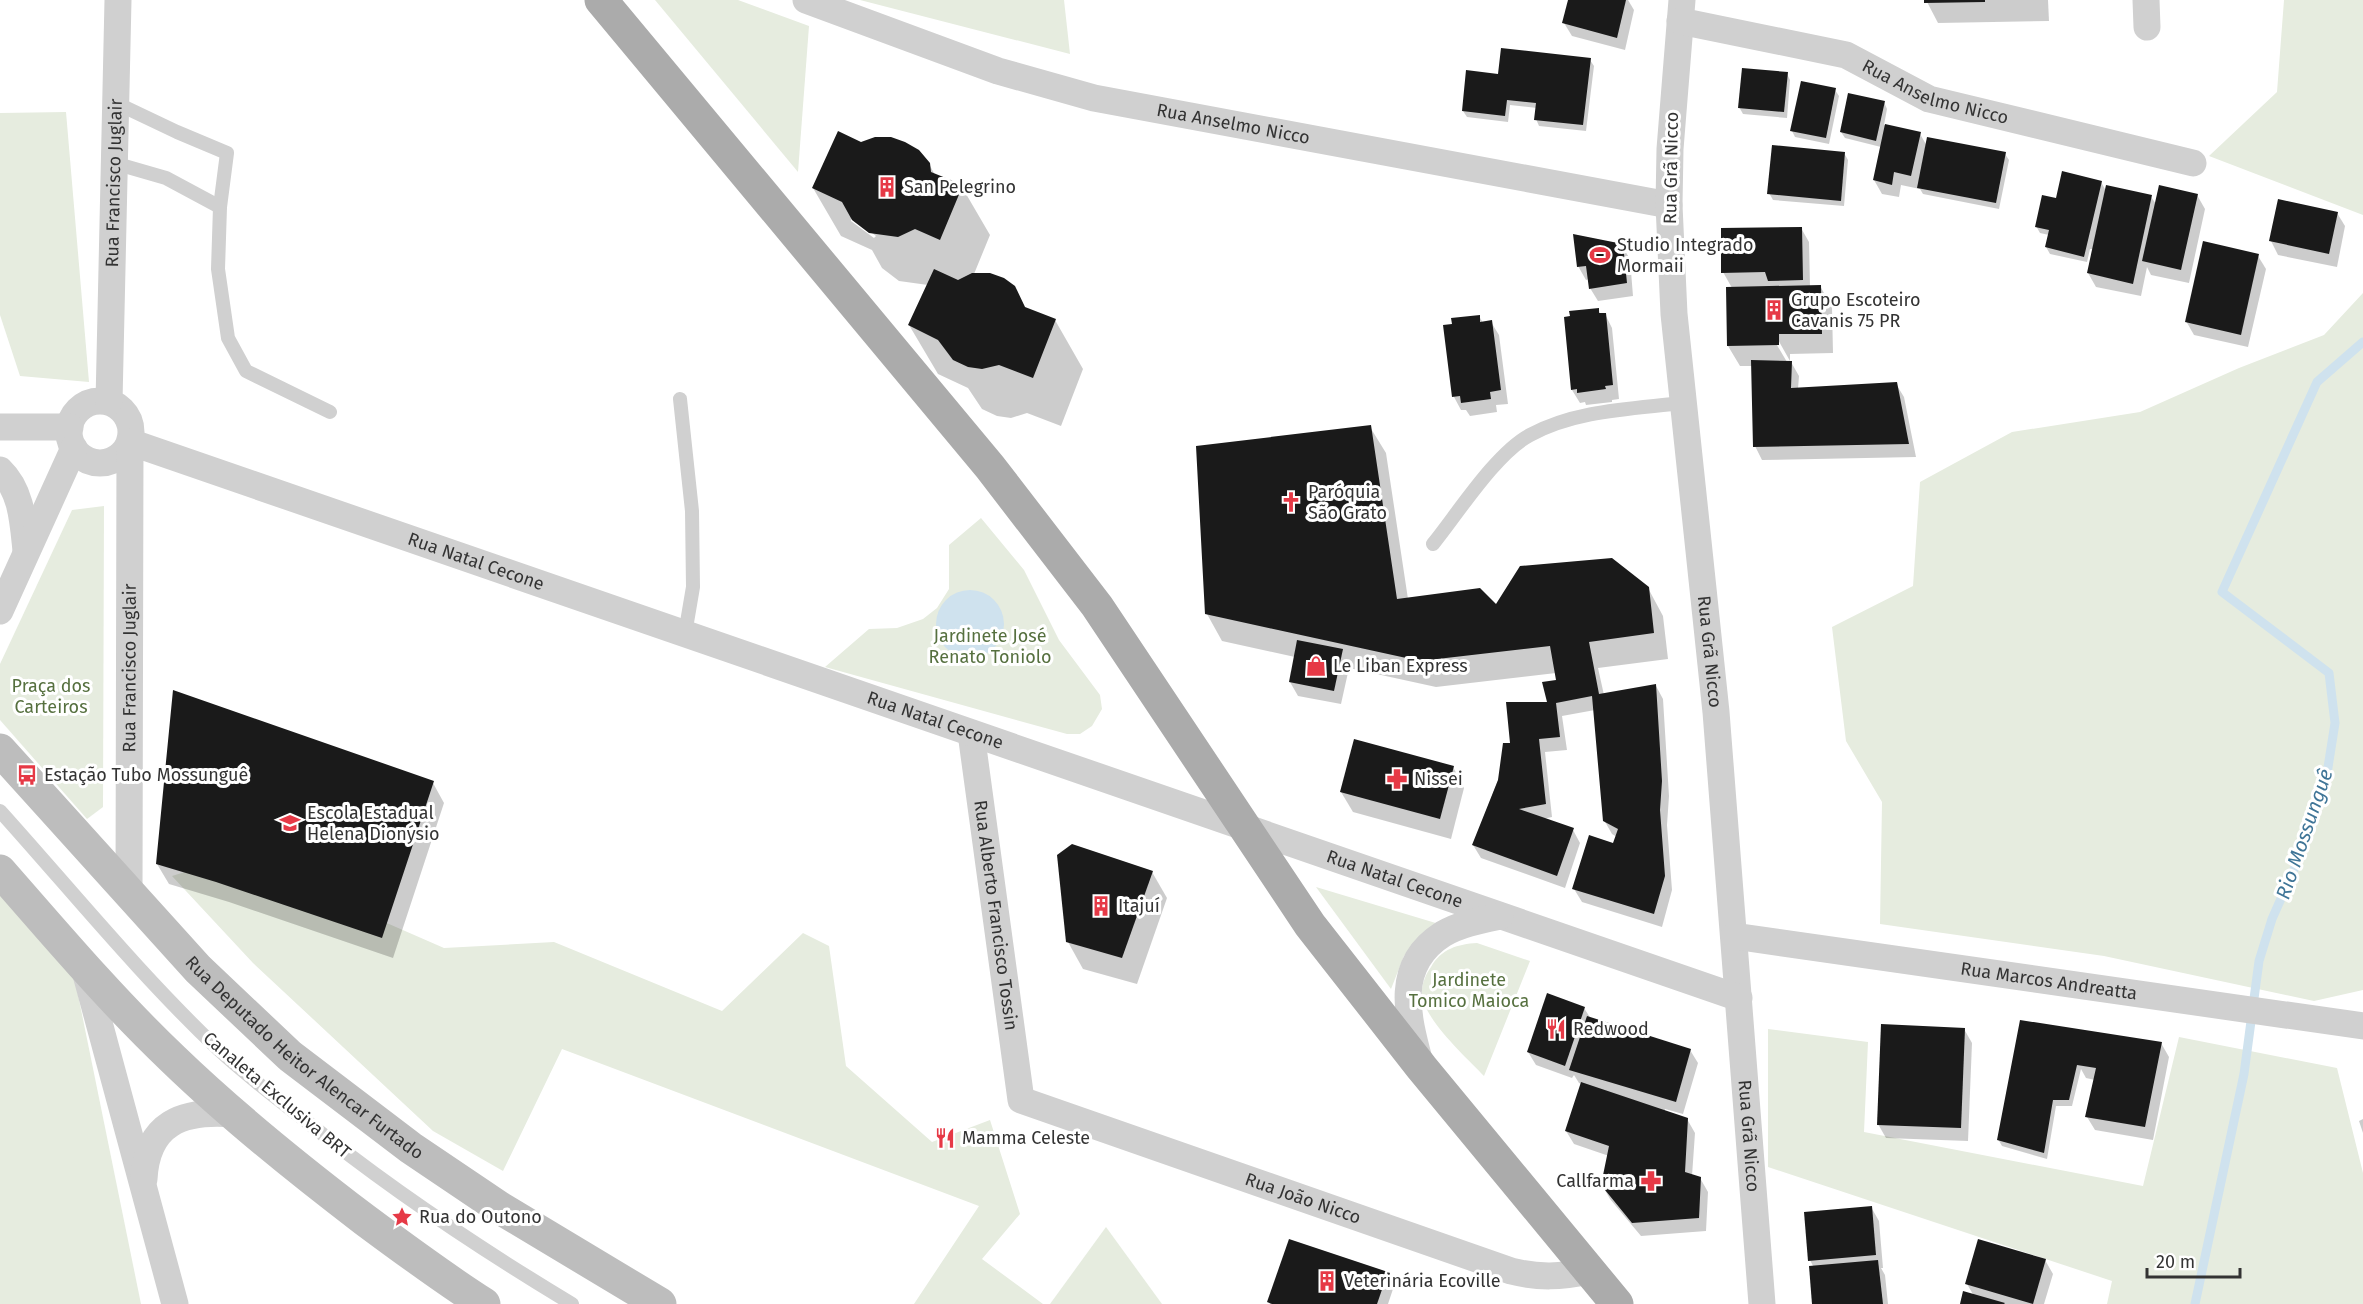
<svg xmlns="http://www.w3.org/2000/svg" width="2363" height="1304" viewBox="0 0 2363 1304" font-family="'Fira Sans',sans-serif">
  <style>
    .green { fill: #e6ecdf }
    .water { fill: #cfe2ee }
    .shadow { fill: #0003; fill-rule: evenodd }
    .lines { fill: none; stroke-linecap: round; stroke-linejoin: round }
    .stream { stroke: #cfe2ee; stroke-width: 9 }
    .building { fill: #1a1a1a }
    .lane { stroke: #d0d0d0; stroke-width: 14 }
    .street { stroke: #d0d0d0; stroke-width: 27 }
    .secondary { stroke: #bdbdbd; stroke-width: 33 }
    .primary { stroke: #ababab; stroke-width: 33 }
    .labels { text-anchor: middle; dominant-baseline: central; stroke-width: 6; stroke-linejoin: round; paint-order: stroke }
    .street-label { font-size: 18px; fill: #333; stroke: #fff }
    .poi-label { font-size: 18px; fill: #333; stroke: #fff; text-anchor: start }
    .park-label { font-size: 18px; fill: #56703f; stroke: #fff }
    .water-label { font-size: 20px; font-style: italic; fill: #3f7597; stroke: #fff }
  </style>
  <rect width="100%" height="100%" fill="#fff"/>
  <g class="green">
    <path d="M 655,0 L 738,0 L 809,26 L 798,172 Z"/>
    <path d="M 860,0 L 1064,0 L 1070,54 Z"/>
    <path d="M 2284,0 L 2363,0 L 2363,215 L 2209,156 L 2277,92 Z"/>
    <path d="M 66,112 L 89,382 L 20,376 L 0,315 L 0,113 Z"/>
    <path d="M 2363,293 L 2363,990 L 2314,1001 L 2104,956 L 1880,924 L 1882,802 L 1846,741 L 1832,627 L 1913,586 L 1920,482 L 2012,432 L 2140,412 L 2239,368 L 2324,335 Z"/>
    <path d="M 104,506 L 103,807 L 87,819 L 0,720 L 0,664 L 72,510 Z"/>
    <path d="M 981,518 L 1024,570 L 1059,640 L 1100,695 L 1102,709 L 1092,726 L 1080,734 L 1067,734 L 825,667 L 869,629 L 897,628 L 923,619 L 937,608 L 949,589 L 949,545 Z"/>
    <path d="M 217,862 L 389,924 L 444,948 L 554,942 L 722,1011 L 803,933 L 829,946 L 846,1066 L 932,1142 L 990,1120 L 1020,1214 L 982,1259 L 1043,1304 L 914,1304 L 979,1206 L 562,1049 L 503,1171 L 433,1131 L 253,963 L 172,876 Z"/>
    <path d="M 0,885 L 75,980 L 141,1304 L 0,1304 Z"/>
    <path d="M 1316,887 L 1439,924 L 1404,956 L 1391,989 Z"/>
    <path d="M 1477,943 L 1530,961 L 1484,1076 C 1467,1058 1421,1017 1422,992 C 1422,983 1426,974 1431,967 C 1441,949 1458,944 1477,943 Z"/>
    <path d="M 1768,1029 L 1868,1042 L 1864,1132 L 2143,1186 L 2179,1037 L 2337,1068 L 2363,1173 L 2363,1304 L 2107,1304 L 2112,1281 L 1768,1167 Z"/>
    <path d="M 1106,1227 L 1162,1304 L 1050,1304 Z"/>
  </g>
  <circle class="water" cx="970" cy="624" r="34"/>
  <g class="shadow">
    <path d="M 1569,0 L 1628,0 L 1634,10 L 1625,50 L 1572,36 L 1564,23 Z"/>
    <path d="M 1926,0 L 2048,0 L 2049,21 L 1938,23 Z"/>
    <path d="M 1590,60 L 1594,66 L 1586,131 L 1539,126 L 1536,119 L 1537,108 L 1510,105 L 1508,122 L 1467,117 L 1463,111 L 1500,76 Z"/>
    <path d="M 1787,74 L 1790,80 L 1787,118 L 1743,114 L 1739,107 Z"/>
    <path d="M 1835,90 L 1839,96 L 1829,144 L 1795,137 L 1792,131 Z"/>
    <path d="M 1884,102 L 1887,109 L 1884,125 L 1920,134 L 1927,146 L 2005,154 L 2009,160 L 1999,209 L 1923,194 L 1920,189 L 1901,185 L 1899,197 L 1882,194 L 1874,180 L 1881,147 L 1845,138 L 1841,132 Z"/>
    <path d="M 861,143 L 929,164 L 935,175 L 962,187 L 990,235 L 974,274 L 1014,287 L 1026,309 L 1055,320 L 1083,369 L 1061,426 L 1027,413 L 1011,418 L 997,416 L 982,409 L 968,388 L 938,374 L 909,325 L 928,285 L 899,281 L 882,268 L 872,250 L 841,236 L 813,188 ZM 851,217 L 876,236 L 874,238 L 851,221 Z"/>
    <path d="M 1844,153 L 1848,160 L 1844,206 L 1773,200 L 1769,193 Z"/>
    <path d="M 2101,182 L 2106,191 L 2151,197 L 2156,204 L 2197,195 L 2205,209 L 2189,283 L 2151,275 L 2147,267 L 2141,296 L 2096,287 L 2088,273 L 2093,249 L 2090,249 L 2087,262 L 2050,254 L 2046,247 L 2049,235 L 2040,233 L 2036,226 L 2057,200 Z"/>
    <path d="M 2337,213 L 2345,226 L 2337,267 L 2278,255 L 2271,241 Z"/>
    <path d="M 1801,228 L 1809,242 L 1810,286 L 1820,286 L 1832,307 L 1833,353 L 1790,354 L 1790,361 L 1777,338 L 1774,340 L 1787,362 L 1791,362 L 1799,376 L 1798,389 L 1896,384 L 1904,397 L 1916,457 L 1762,460 L 1755,446 L 1753,366 L 1740,366 L 1728,346 L 1728,288 L 1732,288 L 1723,272 Z"/>
    <path d="M 1622,246 L 1630,259 L 1633,296 L 1598,301 L 1590,288 L 1589,279 L 1586,280 L 1578,266 Z"/>
    <path d="M 2258,256 L 2266,269 L 2248,347 L 2194,335 L 2186,321 Z"/>
    <path d="M 1598,309 L 1601,315 L 1605,314 L 1612,328 L 1619,399 L 1612,400 L 1612,402 L 1586,405 L 1585,402 L 1580,403 L 1572,390 Z"/>
    <path d="M 1479,316 L 1483,323 L 1491,322 L 1499,335 L 1508,404 L 1496,405 L 1497,412 L 1470,416 L 1466,410 L 1461,410 L 1454,397 Z"/>
    <path d="M 1370,427 L 1386,453 L 1408,599 L 1496,606 L 1648,588 L 1663,616 L 1668,659 L 1598,668 L 1604,695 L 1656,686 L 1663,699 L 1669,796 L 1667,825 L 1672,890 L 1662,927 L 1582,902 L 1574,889 L 1614,845 L 1617,837 L 1612,834 L 1604,820 L 1595,710 L 1562,716 L 1567,750 L 1545,752 L 1552,817 L 1543,819 L 1573,830 L 1580,843 L 1565,888 L 1481,858 L 1473,845 L 1512,744 L 1549,704 L 1558,681 L 1556,673 L 1436,687 L 1349,668 L 1341,704 L 1298,696 L 1290,682 L 1295,657 L 1222,641 L 1207,614 Z"/>
    <path d="M 1453,767 L 1464,788 L 1451,839 L 1353,812 L 1341,792 Z"/>
    <path d="M 433,783 L 444,803 L 393,958 L 229,902 L 169,884 L 157,864 Z"/>
    <path d="M 1152,872 L 1167,898 L 1137,984 L 1083,969 L 1068,942 Z"/>
    <path d="M 1584,1008 L 1591,1019 L 1690,1050 L 1698,1063 L 1683,1114 L 1665,1109 L 1665,1112 L 1687,1119 L 1695,1133 L 1692,1176 L 1700,1178 L 1708,1192 L 1706,1231 L 1641,1236 L 1610,1199 L 1602,1185 L 1609,1156 L 1574,1144 L 1566,1131 L 1582,1084 L 1579,1083 L 1574,1075 L 1572,1078 L 1536,1065 L 1528,1052 Z"/>
    <path d="M 2021,1022 L 2161,1043 L 2169,1057 L 2153,1140 L 2095,1130 L 2087,1117 L 2095,1080 L 2086,1078 L 2081,1069 L 2072,1106 L 2056,1106 L 2047,1159 L 2002,1146 L 1998,1139 Z"/>
    <path d="M 1964,1029 L 1972,1043 L 1968,1141 L 1886,1138 L 1878,1124 Z"/>
    <path d="M 2363,1119 L 2363,1133 L 2359,1121 Z"/>
    <path d="M 1871,1207 L 1879,1221 L 1883,1268 L 1881,1268 L 1885,1275 L 1888,1304 L 1814,1304 L 1814,1268 L 1810,1260 Z"/>
    <path d="M 2045,1260 L 2053,1274 L 2044,1304 L 1961,1304 L 1974,1296 L 1967,1284 Z"/>
    <path d="M 1387,1273 L 1394,1286 L 1388,1304 L 1270,1304 L 1269,1302 Z"/>
  </g>
  <g class="lines">
    <path class="stream" d="M 2195,1304 L 2244,1074 L 2259,961 L 2272,919 L 2306,842 L 2326,780 L 2335,723 L 2329,673 L 2222,592 L 2317,382 L 2363,342"/>
  </g>
  <g class="building">
    <path d="M 1568,0 L 1626,0 L 1617,38 L 1562,23 Z"/>
    <path d="M 1924,0 L 1985,0 L 1985,2 L 1924,3 Z"/>
    <path d="M 1501,48 L 1591,58 L 1583,125 L 1534,120 L 1536,103 L 1507,100 L 1505,116 L 1462,111 L 1466,70 L 1498,74 Z"/>
    <path d="M 1742,68 L 1788,72 L 1784,112 L 1738,108 Z"/>
    <path d="M 1801,81 L 1836,88 L 1826,138 L 1790,131 Z"/>
    <path d="M 1848,93 L 1885,101 L 1876,141 L 1840,132 Z"/>
    <path d="M 1885,124 L 1921,132 L 1911,176 L 1894,172 L 1892,185 L 1873,180 Z"/>
    <path d="M 838,131 L 861,142 L 875,137 L 891,137 L 905,142 L 919,150 L 930,163 L 931,172 L 963,185 L 940,240 L 915,229 L 898,237 L 869,233 L 852,220 L 842,202 L 812,188 Z"/>
    <path d="M 1927,137 L 2006,152 L 1996,203 L 1917,188 Z"/>
    <path d="M 1772,145 L 1845,152 L 1841,201 L 1767,194 Z"/>
    <path d="M 2062,171 L 2102,181 L 2084,257 L 2045,247 L 2049,230 L 2035,227 L 2042,195 L 2056,198 Z"/>
    <path d="M 2106,185 L 2152,195 L 2133,284 L 2087,273 Z"/>
    <path d="M 2159,185 L 2198,194 L 2181,270 L 2142,261 Z"/>
    <path d="M 2278,199 L 2338,212 L 2329,254 L 2269,241 Z"/>
    <path d="M 1802,227 L 1803,280 L 1768,281 L 1765,272 L 1721,273 L 1721,228 Z"/>
    <path d="M 1573,234 L 1623,244 L 1627,283 L 1589,289 L 1586,266 L 1577,267 Z"/>
    <path d="M 2203,241 L 2259,254 L 2241,335 L 2185,322 Z"/>
    <path d="M 934,269 L 958,280 L 972,273 L 990,273 L 1004,278 L 1015,286 L 1025,307 L 1056,319 L 1033,378 L 999,365 L 982,369 L 968,367 L 953,360 L 938,340 L 908,325 Z"/>
    <path d="M 1821,285 L 1822,334 L 1779,334 L 1779,345 L 1727,346 L 1726,287 Z"/>
    <path d="M 1599,308 L 1599,313 L 1606,313 L 1613,385 L 1605,386 L 1606,389 L 1577,393 L 1577,389 L 1571,390 L 1564,317 L 1570,316 L 1569,311 Z"/>
    <path d="M 1480,315 L 1480,322 L 1492,320 L 1501,390 L 1490,392 L 1491,399 L 1461,403 L 1460,396 L 1452,397 L 1443,325 L 1452,324 L 1451,318 Z"/>
    <path d="M 1751,360 L 1792,361 L 1791,388 L 1897,382 L 1909,444 L 1753,447 Z"/>
    <path d="M 1371,425 L 1397,599 L 1480,588 L 1496,604 L 1520,566 L 1612,558 L 1649,587 L 1654,633 L 1589,642 L 1599,694 L 1656,684 L 1662,781 L 1660,810 L 1665,876 L 1654,914 L 1572,889 L 1589,835 L 1613,843 L 1618,829 L 1603,821 L 1592,696 L 1556,703 L 1560,737 L 1539,739 L 1546,804 L 1519,809 L 1574,828 L 1557,876 L 1472,845 L 1498,780 L 1503,743 L 1510,743 L 1506,702 L 1547,702 L 1542,682 L 1556,680 L 1550,646 L 1420,661 L 1205,614 L 1196,446 Z"/>
    <path d="M 1297,640 L 1343,649 L 1334,691 L 1289,682 Z"/>
    <path d="M 173,690 L 434,781 L 382,938 L 216,882 L 156,864 Z"/>
    <path d="M 1354,739 L 1454,766 L 1440,819 L 1340,792 Z"/>
    <path d="M 1072,844 L 1153,871 L 1122,958 L 1066,942 L 1057,855 Z"/>
    <path d="M 1547,993 L 1585,1007 L 1565,1066 L 1527,1052 Z"/>
    <path d="M 1587,1016 L 1691,1049 L 1676,1102 L 1569,1070 Z"/>
    <path d="M 2020,1020 L 2162,1042 L 2145,1127 L 2085,1117 L 2096,1068 L 2077,1065 L 2069,1100 L 2053,1100 L 2044,1153 L 1997,1140 Z"/>
    <path d="M 1881,1024 L 1965,1028 L 1961,1128 L 1877,1125 Z"/>
    <path d="M 1581,1082 L 1688,1118 L 1685,1172 L 1701,1177 L 1699,1218 L 1632,1223 L 1601,1185 L 1609,1146 L 1565,1131 Z"/>
    <path d="M 1872,1206 L 1876,1255 L 1808,1261 L 1804,1212 Z"/>
    <path d="M 1289,1239 L 1388,1272 L 1377,1304 L 1272,1304 L 1267,1302 Z"/>
    <path d="M 1978,1239 L 2046,1259 L 2033,1304 L 1965,1284 Z"/>
    <path d="M 1878,1260 L 1883,1304 L 1812,1304 L 1809,1266 Z"/>
    <path d="M 1963,1291 L 2005,1303 L 2004,1304 L 1960,1304 Z"/>
  </g>
  <g class="lines">
    <g class="lane">
      <path d="M 116,103 L 177,132 L 227,153 L 220,207 L 218,269 L 228,338 L 246,371 L 330,412"/>
      <path d="M 114,163 L 166,178 L 220,207"/>
      <path d="M 680,399 L 692,511 L 693,587 L 685,634"/>
      <path d="M 1433,544 C 1458,513 1496,453 1530,435 C 1576,410 1632,409 1682,403"/>
      <path d="M 0,811 C 72,891 140,975 218,1049 C 246,1075 276,1098 306,1121 C 390,1189 479,1248 572,1304"/>
    </g>
    <g class="street">
      <path id="s1" d="M 806,0 L 998,71 L 1094,98 L 1669,205"/>
      <path id="s2" d="M 1682,0 L 1670,149 L 1669,205 L 1674,314 L 1716,712 L 1762,1304"/>
      <path d="M 2146,0 L 2147,27"/>
      <path id="s3" d="M 1680,21 L 1846,55 L 1929,99 L 2193,163"/>
      <circle cx="100" cy="432" r="31"/>
      <path id="s4" d="M 109,402 L 118,0"/>
      <path d="M 0,427 L 70,427"/>
      <path d="M 0,470 C 22,491 23,522 26,551"/>
      <path d="M 0,611 L 74,448"/>
      <path id="s5" d="M 971,733 L 1021,1100 L 1511,1271 C 1539,1278 1561,1277 1589,1271"/>
      <path id="s6" d="M 129,894 L 130,442 L 1739,998"/>
      <path id="s7" d="M 1734,936 L 2363,1026"/>
      <path d="M 84,967 L 175,1304"/>
      <path d="M 1420,1063 C 1407,1015 1394,965 1443,934 C 1460,924 1481,920 1500,916"/>
      <path d="M 144,1179 C 147,1123 182,1110 233,1114"/>
    </g>
    <g class="secondary">
      <path id="s8" d="M 0,750 L 198,969 L 290,1056 L 411,1148 L 500,1208 L 660,1304"/>
      <path d="M 0,871 C 56,935 111,1000 173,1059 C 233,1117 298,1169 365,1220 C 404,1249 443,1278 484,1304"/>
    </g>
    <path class="primary" d="M 601,0 L 990,467 L 1097,606 L 1310,925 L 1422,1068 L 1617,1304"/>
  </g>
  <defs>
    <g id="building-bare" transform="scale(1.62)"><path d="M-4-6H4V6H1V3H-1V6H-4ZM-2.5-4.3h1.7v1.8h-1.7ZM.8-4.3h1.7v1.8H.8ZM-2.5-1h1.7V.8h-1.7ZM.8-1h1.7V.8H.8Z" fill="#e63946" stroke="#fff" stroke-width="2.5" paint-order="stroke"/></g>
    <g id="stadium-bare" transform="scale(1.62)"><path d="M0-5a6.5 5 0 1 0 0 10a6.5 5 0 1 0 0-10ZM-3.5-1.8h7v3.6h-7Z" fill="#e63946" stroke="#fff" stroke-width="2.5" paint-order="stroke"/></g>
    <g id="church-bare" transform="scale(1.62)"><path d="M-1.2-6h2.4v3.5h3.3v2.4h-3.3V6h-2.4V-.1h-3.3v-2.4h3.3Z" fill="#e63946" stroke="#fff" stroke-width="2.5" paint-order="stroke"/></g>
    <g id="shop-bare" transform="scale(1.62)"><path d="M-5-2.5h2.3a2.7 3.5 0 0 1 5.4 0H5L5.5 6h-11ZM-1.5-2.5h3a1.5 2.3 0 0 0-3 0Z" fill="#e63946" stroke="#fff" stroke-width="2.5" paint-order="stroke"/></g>
    <g id="bus-bare" transform="scale(1.62)"><path d="M-5-6H5V4H4V6H2V4H-2V6H-4V4H-5ZM-3.5-4V0h7V-4ZM-3.5 1.2v1.5H-2V1.2ZM2 1.2v1.5H3.5V1.2Z" fill="#e63946" stroke="#fff" stroke-width="2.5" paint-order="stroke"/></g>
    <g id="pharmacy-bare" transform="scale(1.62)"><path d="M-2-6h4v4h4v4h-4v4h-4v-4h-4v-4h4Z" fill="#e63946" stroke="#fff" stroke-width="2.5" paint-order="stroke"/></g>
    <g id="school-bare" transform="scale(1.62)"><path d="M0-5L7-2L0 1L-7-2ZM-4 1L0 2.5L4 1V4Q0 6-4 4Z" fill="#e63946" stroke="#fff" stroke-width="2.5" paint-order="stroke"/></g>
    <g id="restaurant-bare" transform="scale(1.62)"><path d="M-5-6h1v4h1v-4h1v4h1v-4h1v5L-1.5 .5V6h-2V.5L-5-1ZM5-6V6H3V1.5H1.5Q1.5-4 5-6Z" fill="#e63946" stroke="#fff" stroke-width="2.5" paint-order="stroke"/></g>
    <g id="sight-bare" transform="scale(1.62)"><path d="M0-6L1.8-2.2L6-1.7L2.9 1.2L3.7 5.4L0 3.3L-3.7 5.4L-2.9 1.2L-6-1.7L-1.8-2.2Z" fill="#e63946" stroke="#fff" stroke-width="2.5" paint-order="stroke"/></g>
  </defs>
  <g fill-rule="evenodd">
    <use href="#building-bare" x="887" y="187"/>
    <use href="#stadium-bare" x="1600" y="255"/>
    <use href="#building-bare" x="1774" y="310"/>
    <use href="#church-bare" x="1291" y="502"/>
    <use href="#shop-bare" x="1316" y="666"/>
    <use href="#bus-bare" x="27" y="775"/>
    <use href="#pharmacy-bare" x="1397" y="779"/>
    <use href="#school-bare" x="290" y="823"/>
    <use href="#building-bare" x="1101" y="906"/>
    <use href="#restaurant-bare" x="1556" y="1029"/>
    <use href="#restaurant-bare" x="945" y="1138"/>
    <use href="#pharmacy-bare" x="1651" y="1181"/>
    <use href="#sight-bare" x="402" y="1217"/>
    <use href="#building-bare" x="1327" y="1281"/>
  </g>
  <g class="labels">
    <g class="street-label">
      <text stroke="none"><textPath href="#s3" startOffset="267">Rua Anselmo Nicco</textPath></text>
      <text stroke="none"><textPath href="#s1" startOffset="446">Rua Anselmo Nicco</textPath></text>
      <text transform="translate(1671 168) rotate(-89)">Rua Grã Nicco</text>
      <text stroke="none"><textPath href="#s4" startOffset="219">Rua Francisco Juglair</textPath></text>
      <text stroke="none"><textPath href="#s6" startOffset="818">Rua Natal Cecone</textPath></text>
      <text stroke="none"><textPath href="#s2" startOffset="654">Rua Grã Nicco</textPath></text>
      <text stroke="none"><textPath href="#s6" startOffset="226">Rua Francisco Juglair</textPath></text>
      <text stroke="none"><textPath href="#s6" startOffset="1304">Rua Natal Cecone</textPath></text>
      <text stroke="none"><textPath href="#s6" startOffset="1790">Rua Natal Cecone</textPath></text>
      <text stroke="none"><textPath href="#s5" startOffset="184">Rua Alberto Francisco Tossin</textPath></text>
      <text stroke="none"><textPath href="#s7" startOffset="318">Rua Marcos Andreatta</textPath></text>
      <text stroke="none"><textPath href="#s8" startOffset="434">Rua Deputado Heitor Alencar Furtado</textPath></text>
      <text transform="translate(277 1095) rotate(40)">Canaleta Exclusiva BRT</text>
      <text stroke="none"><textPath href="#s2" startOffset="1140">Rua Grã Nicco</textPath></text>
      <text stroke="none"><textPath href="#s5" startOffset="669">Rua João Nicco</textPath></text>
    </g>
    <g class="poi-label">
      <text x="904" y="187">San Pelegrino</text>
      <text x="1617" y="245">Studio Integrado<tspan x="1617" dy="21">Mormaii</tspan></text>
      <text x="1791" y="300">Grupo Escoteiro<tspan x="1791" dy="21">Cavanis 75 PR</tspan></text>
      <text x="1308" y="492">Paróquia<tspan x="1308" dy="21">São Grato</tspan></text>
      <text x="1333" y="666">Le Liban Express</text>
      <text x="44" y="775">Estação Tubo Mossunguê</text>
      <text x="1414" y="779">Nissei</text>
      <text x="307" y="813">Escola Estadual<tspan x="307" dy="21">Helena Dionýsio</tspan></text>
      <text x="1118" y="906">Itajuí</text>
      <text x="1573" y="1029">Redwood</text>
      <text x="962" y="1138">Mamma Celeste</text>
      <text x="1634" y="1181" text-anchor="end">Callfarma</text>
      <text x="419" y="1217">Rua do Outono</text>
      <text x="1344" y="1281">Veterinária Ecoville</text>
    </g>
    <g class="park-label">
      <text x="990" y="636">Jardinete José<tspan x="990" dy="21">Renato Toniolo</tspan></text>
      <text x="51" y="686">Praça dos<tspan x="51" dy="21">Carteiros</tspan></text>
      <text x="1469" y="980">Jardinete<tspan x="1469" dy="21">Tomico Maioca</tspan></text>
    </g>
    <g class="water-label">
      <text transform="translate(2304 834) rotate(-71)">Rio Mossunguê</text>
    </g>
  </g>
  <path d="M2147 1268v9h93v-9" fill="none" stroke="#333333" stroke-width="3"/>
  <text x="2156" y="1268" font-size="18" fill="#333333" stroke="#ffffff" stroke-width="4.5" paint-order="stroke">20 m</text>
</svg>
